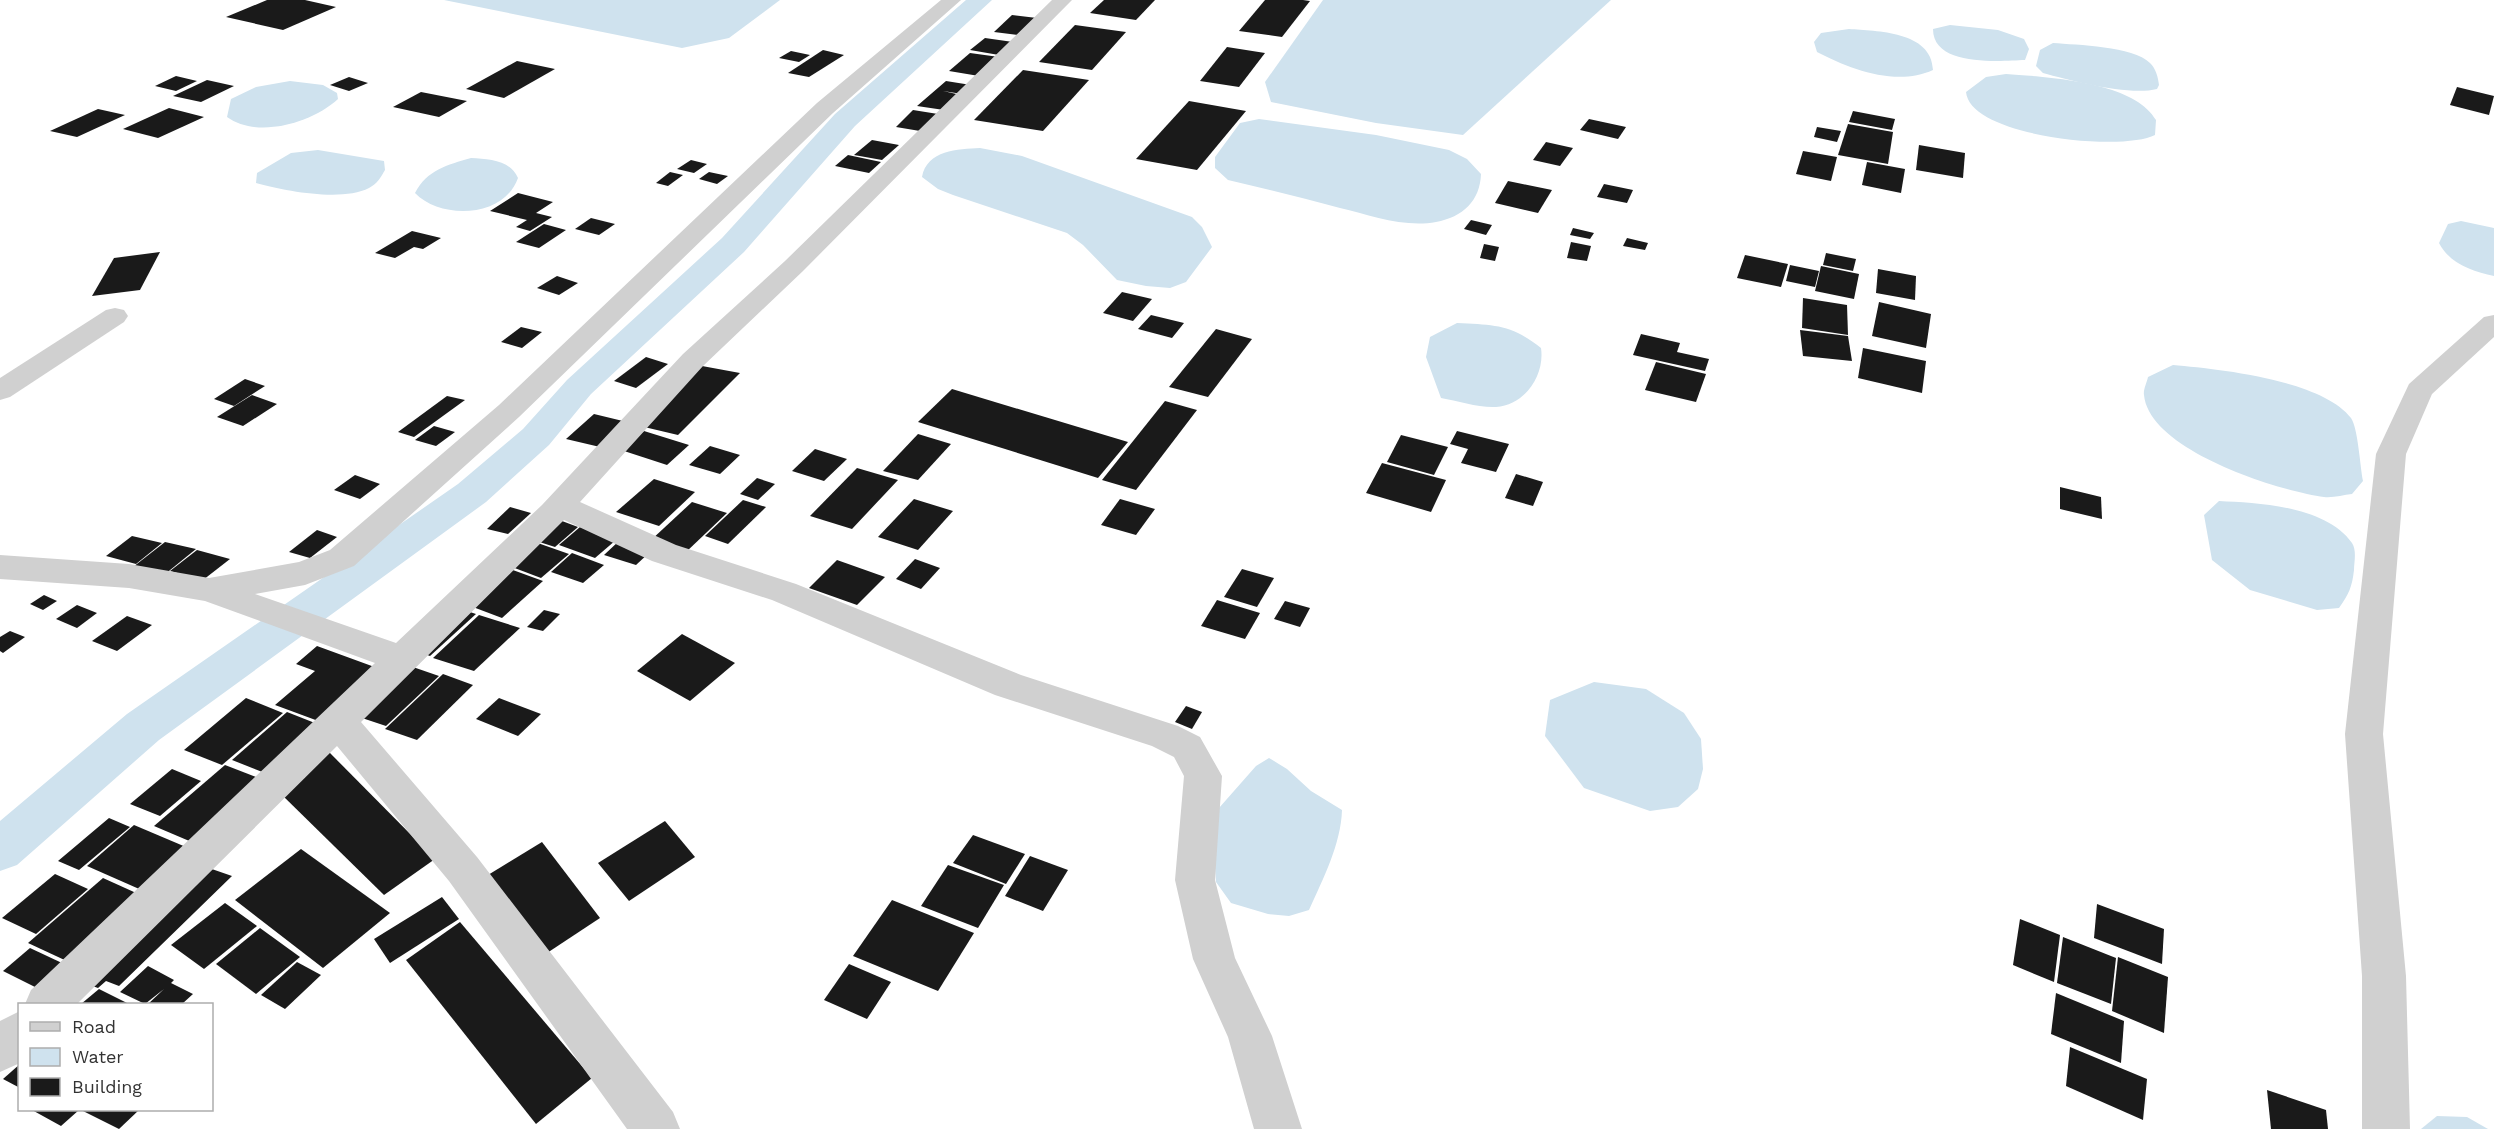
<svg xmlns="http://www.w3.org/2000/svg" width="2494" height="1129" viewBox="0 0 2494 1129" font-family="'Work Sans',sans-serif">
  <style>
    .water { fill: #cfe2ee }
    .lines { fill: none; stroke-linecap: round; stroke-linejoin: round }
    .canal { fill: #cfe2ee; fill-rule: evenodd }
    .building { fill: #1a1a1a }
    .minor { fill: #d0d0d0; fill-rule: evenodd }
  </style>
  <rect width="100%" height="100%" fill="#fff"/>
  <g class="water">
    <path d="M 444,0 L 780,0 L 729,38 L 682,48 Z"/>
    <path d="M 1323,0 L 1611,0 L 1463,135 L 1376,123 L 1271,102 L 1265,82 Z"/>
    <path d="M 1950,25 L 1998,30 L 2024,39 L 2029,49 L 2025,60 C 1999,61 1933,67 1933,29 Z"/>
    <path d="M 1849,29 C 1876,31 1932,31 1933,70 C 1896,87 1850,69 1817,52 L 1814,42 L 1821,33 Z"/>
    <path d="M 2053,43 C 2077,45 2133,46 2150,63 C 2156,69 2158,77 2159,85 L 2157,89 C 2129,96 2072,81 2043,73 L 2036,66 L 2040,50 Z"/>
    <path d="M 2006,74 C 2046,77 2134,81 2156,120 L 2155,135 C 2123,152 1970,137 1966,92 L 1986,77 Z"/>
    <path d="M 290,81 L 323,85 L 337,93 L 338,99 C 312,123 257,139 227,117 L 231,99 L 256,87 Z"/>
    <path d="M 1259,119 L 1376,135 L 1449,150 L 1467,159 L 1481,174 C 1480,201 1463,217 1436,222 C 1404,228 1370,215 1340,208 C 1303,198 1266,189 1228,180 L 1215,168 L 1215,157 L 1240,123 Z"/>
    <path d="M 980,148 L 1022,156 L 1192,217 L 1202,227 L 1212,247 L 1186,282 L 1170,288 L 1146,286 L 1117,280 L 1083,245 L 1067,233 L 953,195 L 938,189 L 922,177 C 927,150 958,149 980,148 Z"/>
    <path d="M 318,150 L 384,161 L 385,170 C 381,177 377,184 369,188 C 342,202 285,191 256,183 L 257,173 L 291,153 Z"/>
    <path d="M 471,158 C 489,159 510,160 518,178 C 504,218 441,220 415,193 C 427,170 447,165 471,158 Z"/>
    <path d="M 2461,221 L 2494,228 L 2494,276 C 2472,271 2450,264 2439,243 L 2448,224 Z"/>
    <path d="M 1457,323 C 1494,325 1511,324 1541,348 C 1545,374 1526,405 1496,407 C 1479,408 1458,401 1441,398 L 1426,357 L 1430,337 Z"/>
    <path d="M 2173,365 C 2219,369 2322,380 2351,418 C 2358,428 2360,466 2363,481 L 2352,494 C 2343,495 2333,498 2324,497 C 2278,491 2149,450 2144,395 C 2143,390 2147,382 2148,377 Z"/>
    <path d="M 2219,501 C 2259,503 2326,506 2352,543 C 2357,551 2354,562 2354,570 C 2352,587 2349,594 2339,608 L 2317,610 L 2250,590 L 2212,560 L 2204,515 Z"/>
    <path d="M 1594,682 L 1646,689 L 1684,713 L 1701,739 L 1703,769 L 1698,789 L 1678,807 L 1650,811 L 1584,788 L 1545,736 L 1550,700 Z"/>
    <path d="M 1269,758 L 1287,769 L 1311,791 L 1342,810 C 1341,844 1323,879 1309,910 L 1289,916 L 1268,914 L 1231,903 L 1216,882 L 1214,852 L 1219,808 L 1256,766 Z"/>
    <path d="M 2437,1116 L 2467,1117 L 2488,1129 L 2421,1129 Z"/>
  </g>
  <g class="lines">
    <path class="canal" d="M 966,0 L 992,0 L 855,126 L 744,252 L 591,394 L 549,445 L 486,502 L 159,740 L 17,865 L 0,871 L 0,821 L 127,714 L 458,484 L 523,429 L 567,380 L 722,238 L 835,114 Z"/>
  </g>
  <g class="building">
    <path d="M 267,0 L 305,0 L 336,7 L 283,30 L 226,17 Z"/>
    <path d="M 1104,0 L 1155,0 L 1136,20 L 1090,13 Z"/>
    <path d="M 1265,0 L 1303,0 L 1310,1 L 1282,37 L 1239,31 Z"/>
    <path d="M 1012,15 L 1037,18 L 1019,35 L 994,32 Z"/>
    <path d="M 1075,25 L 1126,32 L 1092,70 L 1039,62 Z"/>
    <path d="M 985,38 L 1013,42 L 999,55 L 970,50 Z"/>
    <path d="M 1227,47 L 1265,53 L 1239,87 L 1200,81 Z"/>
    <path d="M 823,50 L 844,55 L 809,77 L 788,73 Z"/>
    <path d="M 791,51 L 810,55 L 799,62 L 779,58 Z"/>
    <path d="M 970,53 L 999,57 L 979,76 L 949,71 Z"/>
    <path d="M 517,61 L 555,69 L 504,98 L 466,89 Z"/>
    <path d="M 1023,70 L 1089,80 L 1043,131 L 974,120 Z"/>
    <path d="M 176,76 L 197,81 L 176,91 L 155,86 Z"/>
    <path d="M 349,77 L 368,83 L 349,91 L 330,85 Z"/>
    <path d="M 207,80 L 234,86 L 201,102 L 173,96 Z"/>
    <path d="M 946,81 L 971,85 L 962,94 L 943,91 L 961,95 L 944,110 L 917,106 Z"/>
    <path d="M 2457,87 L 2494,96 L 2489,115 L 2450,105 Z"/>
    <path d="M 421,92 L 467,101 L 439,117 L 393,107 Z"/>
    <path d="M 1189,101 L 1246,111 L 1197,170 L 1136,159 Z"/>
    <path d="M 169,108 L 204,117 L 158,138 L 123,129 Z"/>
    <path d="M 98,109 L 125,115 L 77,137 L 50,131 Z"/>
    <path d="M 913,110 L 938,114 L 920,131 L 896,127 Z"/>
    <path d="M 1853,111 L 1895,119 L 1892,130 L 1849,122 Z"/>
    <path d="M 1589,119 L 1626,127 L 1618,139 L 1580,130 Z"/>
    <path d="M 1848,124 L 1893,132 L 1888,164 L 1838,155 Z"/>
    <path d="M 1817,127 L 1841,131 L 1837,142 L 1814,137 Z"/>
    <path d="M 872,140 L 899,145 L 882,160 L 854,155 Z"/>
    <path d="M 1546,142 L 1573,148 L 1560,166 L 1533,160 Z"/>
    <path d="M 1919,145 L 1965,153 L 1963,178 L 1916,170 Z"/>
    <path d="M 1803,151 L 1837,157 L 1831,181 L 1796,174 Z"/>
    <path d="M 848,155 L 881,162 L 869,173 L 835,166 Z"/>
    <path d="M 691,160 L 707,164 L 694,173 L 677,169 Z"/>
    <path d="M 1867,162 L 1905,169 L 1901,193 L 1862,185 Z"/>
    <path d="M 670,172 L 683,175 L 668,186 L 656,183 Z"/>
    <path d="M 709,172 L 728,176 L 717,184 L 699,179 Z"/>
    <path d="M 1508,181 L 1552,190 L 1538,213 L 1495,203 Z"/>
    <path d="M 1604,184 L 1633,190 L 1627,203 L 1597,197 Z"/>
    <path d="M 518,193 L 553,202 L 536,213 L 552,217 L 530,231 L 516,227 L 527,220 L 490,211 Z"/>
    <path d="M 591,218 L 615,224 L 599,235 L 575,229 Z"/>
    <path d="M 1471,220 L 1492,225 L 1486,235 L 1464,229 Z"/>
    <path d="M 544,224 L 566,230 L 539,248 L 516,242 Z"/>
    <path d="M 1573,228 L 1594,233 L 1590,239 L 1570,235 Z"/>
    <path d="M 412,231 L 441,238 L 423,249 L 414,247 L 395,258 L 375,253 Z"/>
    <path d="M 1627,238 L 1648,243 L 1645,250 L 1623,246 Z"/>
    <path d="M 1571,242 L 1591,246 L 1587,261 L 1567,258 Z"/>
    <path d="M 1484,244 L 1499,247 L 1495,261 L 1480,258 Z"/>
    <path d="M 160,252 L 140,290 L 92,296 L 114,258 Z"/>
    <path d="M 1826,253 L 1856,259 L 1853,271 L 1823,265 Z"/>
    <path d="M 1745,255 L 1788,264 L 1781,287 L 1737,278 Z"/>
    <path d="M 1790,265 L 1819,271 L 1815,287 L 1786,281 Z"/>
    <path d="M 1821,266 L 1859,274 L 1854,299 L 1815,291 Z"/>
    <path d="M 1878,269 L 1916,276 L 1915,300 L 1876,293 Z"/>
    <path d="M 557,276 L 578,283 L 559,295 L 537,288 Z"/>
    <path d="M 1122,292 L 1152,299 L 1133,321 L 1103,313 Z"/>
    <path d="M 1803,298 L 1847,305 L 1848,335 L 1802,328 Z"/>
    <path d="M 1879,302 L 1931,314 L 1926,348 L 1872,336 Z"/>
    <path d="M 1151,315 L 1184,323 L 1172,338 L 1138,329 Z"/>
    <path d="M 521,327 L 542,332 L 522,348 L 501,342 Z"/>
    <path d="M 1216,329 L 1252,339 L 1208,397 L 1169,387 Z"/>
    <path d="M 1800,330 L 1848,336 L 1852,361 L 1803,356 Z"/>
    <path d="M 1641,334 L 1680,343 L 1677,352 L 1709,359 L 1705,371 L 1633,355 Z"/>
    <path d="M 1863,348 L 1926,361 L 1922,393 L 1858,378 Z"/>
    <path d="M 646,357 L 668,364 L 636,388 L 614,381 Z"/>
    <path d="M 1656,362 L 1706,374 L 1696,402 L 1645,390 Z"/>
    <path d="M 702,366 L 740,373 L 678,435 L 640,426 Z"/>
    <path d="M 245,379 L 265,386 L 234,406 L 214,399 Z"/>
    <path d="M 952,389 L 1128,442 L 1098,478 L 918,422 Z"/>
    <path d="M 252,395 L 277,404 L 243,426 L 217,417 Z"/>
    <path d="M 447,396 L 465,400 L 414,437 L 398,432 Z"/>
    <path d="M 1165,401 L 1197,410 L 1136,490 L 1102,480 Z"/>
    <path d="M 594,414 L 627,422 L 600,447 L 566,439 Z"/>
    <path d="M 434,426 L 455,432 L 436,446 L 415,440 Z"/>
    <path d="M 644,431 L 689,445 L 667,465 L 621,450 Z"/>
    <path d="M 1457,431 L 1509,444 L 1496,472 L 1461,463 L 1468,449 L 1450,444 Z"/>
    <path d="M 918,434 L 951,444 L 918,480 L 883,471 Z"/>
    <path d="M 1401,435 L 1448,447 L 1434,475 L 1387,462 Z"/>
    <path d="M 710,446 L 740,455 L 720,474 L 689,465 Z"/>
    <path d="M 815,449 L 847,459 L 824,481 L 792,471 Z"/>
    <path d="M 1382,463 L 1446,480 L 1431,512 L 1366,493 Z"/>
    <path d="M 857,468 L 898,480 L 852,529 L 810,516 Z"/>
    <path d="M 1516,474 L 1543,482 L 1533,506 L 1505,498 Z"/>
    <path d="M 355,475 L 380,484 L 360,499 L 334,490 Z"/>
    <path d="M 757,478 L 775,484 L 758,500 L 740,494 Z"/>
    <path d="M 654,479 L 695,492 L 659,526 L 616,512 Z"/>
    <path d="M 2060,487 L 2101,497 L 2102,519 L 2060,509 Z"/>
    <path d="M 914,499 L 953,511 L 918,550 L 878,537 Z"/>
    <path d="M 1120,499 L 1155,509 L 1136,535 L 1101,525 Z"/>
    <path d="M 743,500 L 766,507 L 728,544 L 705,536 Z"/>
    <path d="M 692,502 L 727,513 L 685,553 L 650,541 Z"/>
    <path d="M 510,507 L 531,513 L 508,534 L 487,529 Z"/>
    <path d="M 554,518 L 578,527 L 555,547 L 530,539 Z"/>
    <path d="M 580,527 L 616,540 L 595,558 L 559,545 Z"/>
    <path d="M 317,530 L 337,537 L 310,558 L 289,552 Z"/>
    <path d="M 132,536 L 162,543 L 136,564 L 106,556 Z"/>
    <path d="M 532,541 L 569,554 L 541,578 L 504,564 Z"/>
    <path d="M 619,541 L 650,552 L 636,565 L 604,555 Z"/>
    <path d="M 165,542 L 196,549 L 164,575 L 133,567 Z"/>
    <path d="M 197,550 L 230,559 L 203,580 L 170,571 Z"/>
    <path d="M 572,553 L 604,565 L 583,583 L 551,572 Z"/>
    <path d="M 915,559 L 940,568 L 921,589 L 896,579 Z"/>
    <path d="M 837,560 L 885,577 L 857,605 L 809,588 Z"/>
    <path d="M 507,568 L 543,581 L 502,618 L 465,604 Z"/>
    <path d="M 1242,569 L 1274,578 L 1257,607 L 1224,597 Z"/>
    <path d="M 44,595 L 57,601 L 43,610 L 30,604 Z"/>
    <path d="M 1217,600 L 1260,613 L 1245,639 L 1201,626 Z"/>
    <path d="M 1285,601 L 1310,608 L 1300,627 L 1274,619 Z"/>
    <path d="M 77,605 L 97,613 L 77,628 L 56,619 Z"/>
    <path d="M 461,609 L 476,614 L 430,656 L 416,651 Z"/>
    <path d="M 544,610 L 560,614 L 543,631 L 527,627 Z"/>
    <path d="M 479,615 L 520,628 L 474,671 L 433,658 Z"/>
    <path d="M 127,616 L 152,625 L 117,651 L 92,641 Z"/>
    <path d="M 10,631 L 25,637 L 3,653 L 0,651 L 0,637 Z"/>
    <path d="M 682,634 L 735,663 L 690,701 L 637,671 Z"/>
    <path d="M 317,646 L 380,669 L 321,722 L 275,705 L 315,671 L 296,664 Z"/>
    <path d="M 410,666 L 439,676 L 386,726 L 356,716 Z"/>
    <path d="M 443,674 L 473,685 L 417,740 L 385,729 Z"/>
    <path d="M 246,698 L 283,713 L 222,765 L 184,750 Z"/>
    <path d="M 499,698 L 541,714 L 518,736 L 476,719 Z"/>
    <path d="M 1186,706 L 1202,712 L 1192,729 L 1175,722 Z"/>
    <path d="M 287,712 L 325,727 L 270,775 L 232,760 Z"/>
    <path d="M 329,752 L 435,859 L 384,895 L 281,794 Z"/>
    <path d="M 225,765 L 264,780 L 194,843 L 154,826 Z"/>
    <path d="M 172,769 L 201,781 L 160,816 L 130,804 Z"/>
    <path d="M 109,818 L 130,827 L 79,870 L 58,861 Z"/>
    <path d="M 665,821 L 695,857 L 629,901 L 598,863 Z"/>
    <path d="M 134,825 L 193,850 L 146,892 L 87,866 Z"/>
    <path d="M 973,835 L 1025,854 L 1006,884 L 953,863 Z"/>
    <path d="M 542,842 L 600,918 L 544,955 L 488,875 Z"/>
    <path d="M 301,849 L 390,913 L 323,968 L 235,900 Z"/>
    <path d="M 1030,856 L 1068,870 L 1043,911 L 1005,896 Z"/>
    <path d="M 948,865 L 1004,885 L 978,928 L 921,906 Z"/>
    <path d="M 206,867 L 232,876 L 119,986 L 106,981 L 98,988 L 84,983 Z"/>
    <path d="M 55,874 L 88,889 L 36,934 L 2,918 Z"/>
    <path d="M 103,878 L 145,897 L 71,963 L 28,943 Z"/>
    <path d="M 442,897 L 459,919 L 390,963 L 374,939 Z"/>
    <path d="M 892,900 L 974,933 L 938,991 L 853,956 Z"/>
    <path d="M 225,903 L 257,926 L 204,969 L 171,945 Z"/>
    <path d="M 2097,904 L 2164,929 L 2162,964 L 2094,938 Z"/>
    <path d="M 2020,919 L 2060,935 L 2054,982 L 2013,965 Z"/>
    <path d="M 460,922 L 592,1078 L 536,1124 L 406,960 Z"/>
    <path d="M 260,928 L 300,957 L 256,994 L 216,964 Z"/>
    <path d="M 2063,937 L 2116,958 L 2111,1004 L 2057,983 Z"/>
    <path d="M 30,948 L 62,963 L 35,987 L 3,971 Z"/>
    <path d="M 2118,957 L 2168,977 L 2164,1033 L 2112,1011 Z"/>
    <path d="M 297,962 L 321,975 L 285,1009 L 261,995 Z"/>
    <path d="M 849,964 L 891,982 L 867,1019 L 824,1000 Z"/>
    <path d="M 148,966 L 174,980 L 171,983 L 193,994 L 182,1004 L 148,1004 L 164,989 L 145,1004 L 120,992 Z"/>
    <path d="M 99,989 L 129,1004 L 81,1004 Z"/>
    <path d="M 2056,993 L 2124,1021 L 2121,1063 L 2051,1034 Z"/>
    <path d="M 2070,1047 L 2147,1079 L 2143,1120 L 2066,1086 Z"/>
    <path d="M 20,1064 L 20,1088 L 3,1079 Z"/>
    <path d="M 2267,1090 L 2326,1110 L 2328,1129 L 2271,1129 Z"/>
    <path d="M 32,1110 L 79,1110 L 61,1126 Z"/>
    <path d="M 81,1110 L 139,1110 L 119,1129 Z"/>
  </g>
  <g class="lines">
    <g class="minor">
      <path d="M 941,0 L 961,0 L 833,113 L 519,417 L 354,566 L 305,585 L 255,594 L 396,643 L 542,505 L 683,354 L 785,261 L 1052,0 L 1072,0 L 803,271 L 703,366 L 580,502 L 676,545 L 796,584 L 1021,675 L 1178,726 L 1200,737 L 1222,776 L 1215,880 L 1235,958 L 1272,1036 L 1302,1129 L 1254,1129 L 1228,1037 L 1193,959 L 1175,880 L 1184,776 L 1174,757 L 1152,746 L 995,695 L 772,600 L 652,561 L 564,520 L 361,722 L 477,857 L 673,1112 L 680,1129 L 627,1129 L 449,881 L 337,746 L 77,1004 L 25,1004 L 31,990 L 375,663 L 205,601 L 129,588 L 0,579 L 0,555 L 129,564 L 209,578 L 299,562 L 330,550 L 499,405 L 817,103 Z"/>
      <path d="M 115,308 L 124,310 L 128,316 L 124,322 L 10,397 L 0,400 L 0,378 L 106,310 Z"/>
      <path d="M 2494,315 L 2494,337 L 2432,394 L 2406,454 L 2383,734 L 2406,976 L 2410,1129 L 2362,1129 L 2362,976 L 2345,734 L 2376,454 L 2409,384 L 2484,317 Z"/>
      <path d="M 20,1011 L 20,1063 L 0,1072 L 0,1021 Z"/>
    </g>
  </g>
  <rect x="18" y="1003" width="195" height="108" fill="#ffffff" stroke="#adadad" stroke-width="1.5"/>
  <rect x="30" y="1022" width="30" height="9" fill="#d0d0d0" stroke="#adadad" stroke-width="1.5"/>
  <text x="72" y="1033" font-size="18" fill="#333333">Road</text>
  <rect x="30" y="1048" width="30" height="18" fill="#cfe2ee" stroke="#adadad" stroke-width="1.5"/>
  <text x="72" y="1063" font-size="18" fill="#333333">Water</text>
  <rect x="30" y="1078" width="30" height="18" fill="#1a1a1a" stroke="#adadad" stroke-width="1.5"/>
  <text x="72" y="1093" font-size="18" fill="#333333">Building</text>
</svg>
